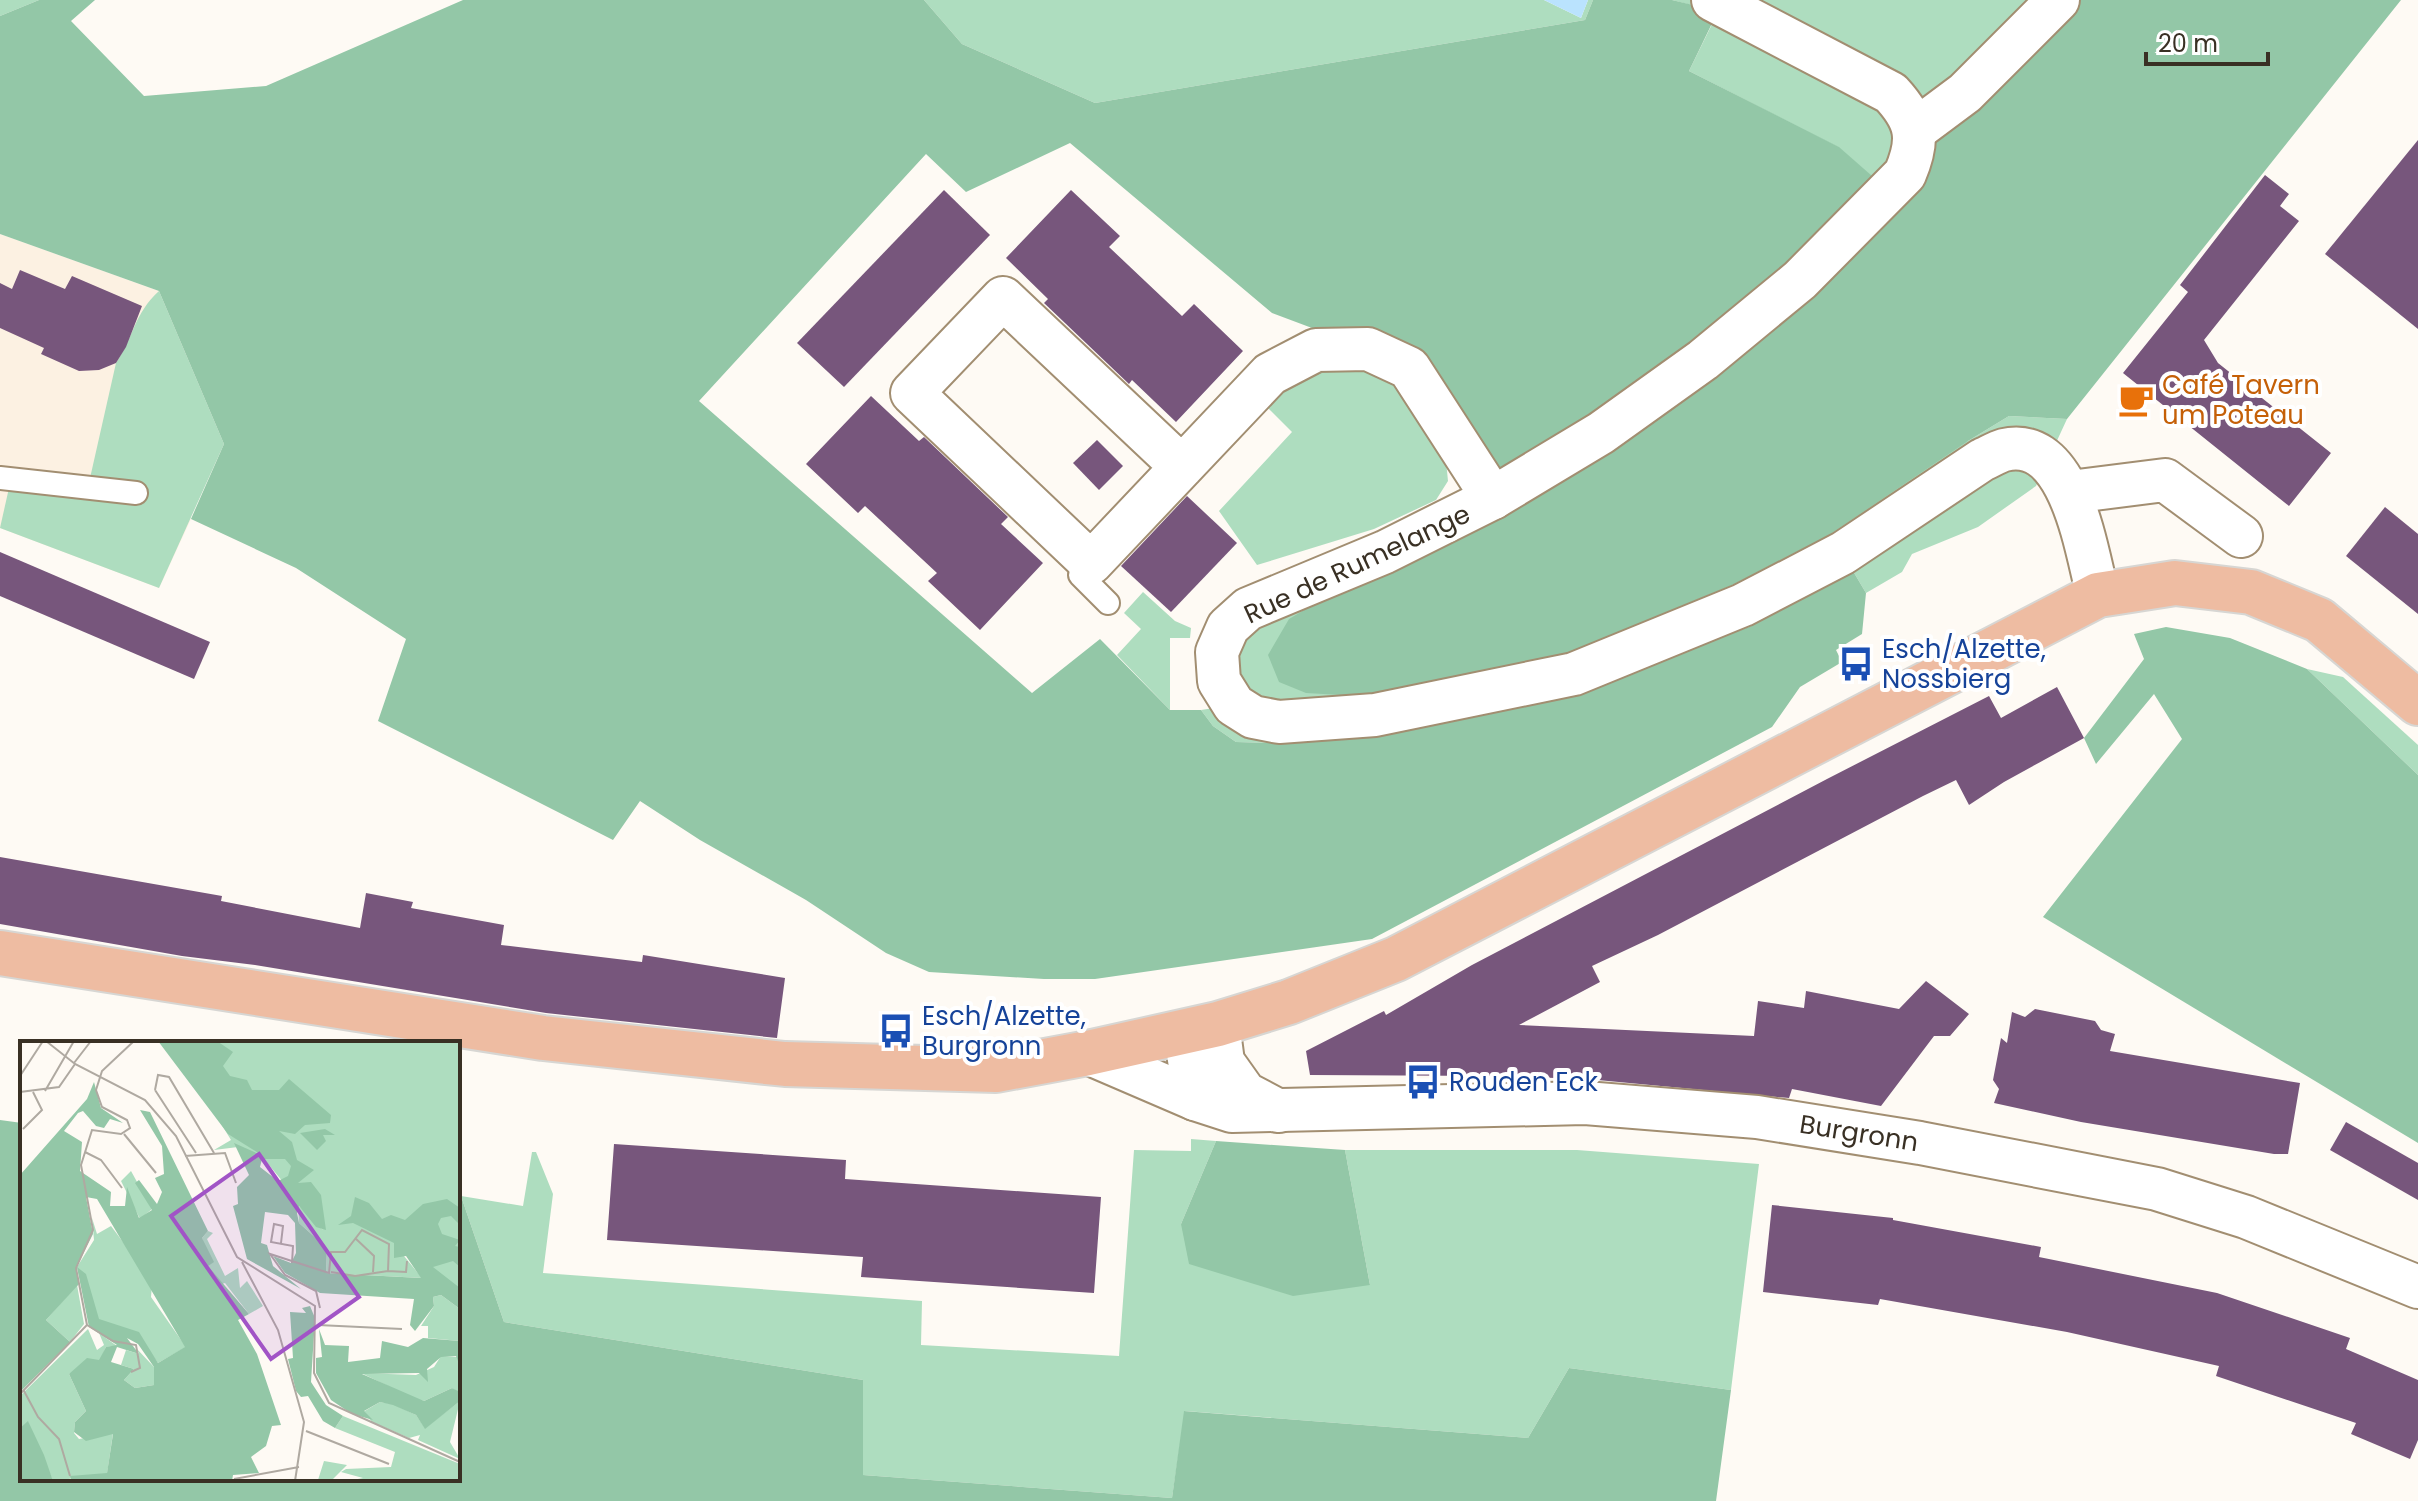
<svg xmlns="http://www.w3.org/2000/svg" width="2418" height="1501" viewBox="0 0 2418 1501" font-family="Poppins,sans-serif">
  <style>
    .built { fill: #fcf1e2 }
    .green { fill: #aeddbf }
    .forest { fill: #93c7a7 }
    .water { fill: #bae3fe }
    .building { fill: #77567c }
    .lines { fill: none; stroke-linecap: round; stroke-linejoin: round }
    .lane-casing { stroke: #a28e71; stroke-width: 26 }
    .street-casing { stroke: #a28e71; stroke-width: 46 }
    .primary-casing { stroke: #d7d6d3; stroke-width: 48 }
    .lane { stroke: #fff; stroke-width: 22 }
    .street { stroke: #fff; stroke-width: 42 }
    .primary { stroke: #eebca2; stroke-width: 44 }
    .labels { text-anchor: middle; dominant-baseline: central; stroke-width: 8; stroke-linejoin: round; paint-order: stroke }
    .food-label { font-size: 26px; fill: #c56008; stroke: #fff; text-anchor: start }
    .street-label { font-size: 26px; fill: #393024; stroke: #fff }
    .transit-label { font-size: 26px; fill: #164399; stroke: #fff; text-anchor: start }
    .inset-road { fill: none; stroke: #afa9a1; stroke-width: 2 }
    .view { fill: #a154c6; fill-opacity: 0.15; stroke: #a154c6; stroke-width: 4 }
    .inset-edge { fill: none; stroke: #393024; stroke-width: 4 }
  </style>
  <rect width="100%" height="100%" fill="#fefaf4"/>
  <path class="built" d="M 0,234 L 159,291 L 191,519 L 159,588 L 0,528 Z"/>
  <g class="green">
    <path d="M 0,0 L 39,0 L 0,16 Z"/>
    <path d="M 924,0 L 1544,0 L 1581,18 L 1588,0 L 1593,0 L 1585,20 L 1095,103 L 962,44 Z"/>
    <path d="M 1672,0 L 2061,0 L 1888,191 L 1838,147 L 1689,71 L 1718,12 Z"/>
    <path d="M 159,291 L 224,444 L 159,588 L 0,528 L 11,479 L 88,487 L 116,363 C 134,336 134,314 159,291 Z"/>
    <path d="M 1362,366 L 1401,385 L 1446,461 L 1448,481 L 1436,500 L 1374,529 L 1257,565 L 1219,511 L 1292,432 L 1266,406 L 1284,388 L 1322,368 Z"/>
    <path d="M 2009,416 L 2067,419 L 2036,486 L 1978,527 L 1912,554 L 1902,572 L 1866,593 L 1853,571 L 1749,627 L 1577,691 L 1381,731 L 1274,743 L 1236,742 L 1213,726 L 1201,710 L 1233,705 L 1219,681 L 1248,609 L 1968,441 Z"/>
    <path d="M 1143,592 L 1175,621 L 1191,628 L 1190,638 L 1170,638 L 1170,710 L 1117,655 L 1141,629 L 1124,613 Z"/>
    <path d="M 2307,669 L 2343,677 L 2418,745 L 2418,775 Z"/>
    <path d="M 1191,1139 L 1216,1141 L 1181,1224 L 1370,1285 L 1345,1150 L 1577,1150 L 1759,1164 L 1731,1390 L 1569,1368 L 1528,1438 L 1185,1411 L 1172,1498 L 863,1475 L 863,1380 L 504,1322 L 461,1196 L 523,1206 L 532,1152 L 536,1152 L 553,1194 L 543,1273 L 922,1301 L 921,1345 L 1119,1356 L 1134,1150 L 1191,1151 Z"/>
  </g>
  <g class="forest">
    <path d="M 39,0 L 95,0 L 71,21 L 144,96 L 266,86 L 463,0 L 924,0 L 962,44 L 1095,103 L 1585,20 L 1593,0 L 1672,0 L 1718,11 L 1689,71 L 1839,147 L 1888,190 L 2061,0 L 2401,0 L 2067,419 L 2009,416 L 1968,441 L 1829,535 L 1732,585 L 1565,654 L 1376,697 L 1306,693 L 1279,682 L 1268,655 L 1289,619 L 1492,499 L 1368,349 L 1272,313 L 1070,143 L 966,192 L 926,154 L 699,401 L 1032,693 L 1100,639 L 1170,710 L 1201,710 L 1213,726 L 1236,742 L 1274,743 L 1381,731 L 1577,691 L 1749,627 L 1853,571 L 1866,593 L 1862,634 L 1836,650 L 1842,662 L 1800,687 L 1772,727 L 1372,939 L 1095,979 L 1044,979 L 929,972 L 886,953 L 806,900 L 700,840 L 640,801 L 613,840 L 378,721 L 406,639 L 296,568 L 191,519 L 224,444 L 159,291 L 0,234 L 0,16 Z"/>
    <path d="M 2166,627 L 2230,638 L 2307,669 L 2418,775 L 2418,1143 L 2043,917 L 2182,739 L 2154,694 L 2096,764 L 2084,738 L 2144,659 L 2134,634 Z"/>
    <path d="M 0,1120 L 22,1123 L 22,1479 L 458,1479 L 458,1195 L 461,1196 L 504,1322 L 863,1380 L 863,1475 L 1172,1498 L 1184,1411 L 1528,1438 L 1569,1368 L 1731,1390 L 1716,1501 L 0,1501 Z"/>
    <path d="M 1216,1141 L 1345,1150 L 1370,1285 L 1293,1296 L 1189,1264 L 1181,1224 Z"/>
  </g>
  <path class="water" d="M 1544,0 L 1588,0 L 1581,18 Z"/>
  <g class="building">
    <path d="M 2418,140 L 2418,329 L 2325,254 Z"/>
    <path d="M 2265,175 L 2289,194 L 2280,206 L 2299,221 L 2204,340 L 2218,363 L 2331,453 L 2289,506 L 2123,373 L 2188,292 L 2180,285 Z"/>
    <path d="M 944,190 L 990,235 L 844,387 L 797,343 Z"/>
    <path d="M 1071,190 L 1120,236 L 1109,247 L 1182,316 L 1194,304 L 1243,351 L 1176,422 L 1132,380 L 1129,384 L 1044,303 L 1048,299 L 1006,258 Z"/>
    <path d="M 20,270 L 65,289 L 72,276 L 142,306 L 126,347 L 116,363 L 99,370 L 79,371 L 41,354 L 44,348 L 0,328 L 0,283 L 12,289 Z"/>
    <path d="M 871,396 L 919,441 L 924,437 L 1008,517 L 1001,524 L 1043,563 L 980,630 L 928,581 L 937,573 L 865,506 L 858,513 L 806,464 Z"/>
    <path d="M 1097,440 L 1123,466 L 1099,490 L 1073,463 Z"/>
    <path d="M 1187,496 L 1237,543 L 1171,612 L 1121,566 Z"/>
    <path d="M 2385,507 L 2418,534 L 2418,614 L 2346,556 Z"/>
    <path d="M 0,552 L 210,642 L 194,679 L 0,596 Z"/>
    <path d="M 2057,687 L 2084,738 L 2004,782 L 1969,805 L 1956,780 L 1923,796 L 1658,935 L 1592,966 L 1600,982 L 1519,1025 L 1754,1036 L 1758,1001 L 1804,1008 L 1806,991 L 1899,1009 L 1926,981 L 1969,1014 L 1950,1036 L 1934,1036 L 1881,1106 L 1792,1089 L 1789,1098 L 1587,1079 L 1494,1076 L 1310,1075 L 1306,1051 L 1384,1011 L 1386,1015 L 1472,965 L 1827,779 L 1989,696 L 2001,718 Z"/>
    <path d="M 0,857 L 222,896 L 221,901 L 360,928 L 366,893 L 413,902 L 411,908 L 504,925 L 501,945 L 642,962 L 643,955 L 785,978 L 777,1038 L 546,1013 L 255,965 L 182,956 L 0,924 Z"/>
    <path d="M 2035,1009 L 2095,1021 L 2101,1030 L 2115,1034 L 2110,1051 L 2300,1083 L 2288,1154 L 2274,1154 L 2081,1122 L 1994,1103 L 1999,1089 L 1993,1080 L 2001,1038 L 2007,1043 L 2012,1012 L 2025,1017 Z"/>
    <path d="M 2346,1122 L 2418,1163 L 2418,1200 L 2330,1150 Z"/>
    <path d="M 614,1144 L 846,1160 L 845,1179 L 1101,1197 L 1094,1293 L 861,1277 L 863,1257 L 607,1240 Z"/>
    <path d="M 1772,1205 L 1893,1218 L 1893,1220 L 2041,1247 L 2039,1257 L 2217,1293 L 2350,1338 L 2346,1349 L 2418,1380 L 2418,1440 L 2410,1459 L 2351,1434 L 2356,1423 L 2216,1376 L 2219,1366 L 2067,1332 L 1880,1299 L 1878,1305 L 1763,1292 Z"/>
  </g>
  <g class="lines">
    <g class="lane-casing">
      <g id="lane">
        <path d="M 0,478 L 136,493"/>
        <path d="M 1090,564 L 1080,575 L 1108,603"/>
      </g>
    </g>
    <g class="street-casing">
      <g id="street">
        <path d="M 1713,0 L 1891,93 C 1917,121 1920,139 1905,174 L 1800,280 L 1703,360 L 1601,433 L 1493,498 L 1385,552 L 1248,609 L 1228,627 L 1217,652 L 1219,681 L 1234,705 L 1253,717 L 1279,722 L 1375,715 L 1574,674 L 1743,605 L 1843,553 L 1982,460 C 1989,457 1997,452 2004,450 C 2071,434 2086,551 2098,595"/>
        <path d="M 1914,131 L 1965,93 L 2058,0"/>
        <path d="M 1182,467 L 1003,298 L 912,393 L 1091,563 L 1270,374 L 1316,350 L 1368,349 L 1409,368 L 1493,498"/>
        <path d="M 2070,492 L 2165,480 L 2241,536"/>
        <path d="M 1218,1024 L 1223,1062 L 1245,1093 L 1279,1111"/>
        <path d="M 1185,1033 L 1195,1099"/>
        <path d="M 1088,1053 L 1195,1099 L 1232,1111 L 1585,1103 L 1757,1117 L 1920,1143 L 2157,1189 L 2246,1217 L 2418,1287"/>
      </g>
    </g>
    <g class="primary-casing">
      <path id="primary" d="M 0,953 L 543,1038 L 785,1064 L 996,1070 L 1088,1053 L 1218,1024 L 1289,1002 L 1396,959 L 2098,595 L 2175,583 L 2251,592 L 2319,620 L 2418,703"/>
    </g>
    <use href="#lane" class="lane"/>
    <use href="#street" class="street"/>
    <use href="#primary" class="primary"/>
  </g>
  <defs>
    <g id="cafe-bare" transform="scale(2.76)"><path d="M-5.5-4.5H6V0H3Q3 3.5 0 3.5H-2.5Q-5.5 3.5-5.5 0ZM3-3.2v2h1.7v-2ZM-6 4.5H4V6H-6Z" fill="#e8710a" stroke="#fff" stroke-width="2.5" paint-order="stroke"/></g>
    <g id="bus-bare" transform="scale(2.76)"><path d="M-5-6H5V4H4V6H2V4H-2V6H-4V4H-5ZM-3.5-4V0h7V-4ZM-3.5 1.2v1.5H-2V1.2ZM2 1.2v1.5H3.5V1.2Z" fill="#1a4fb4" stroke="#fff" stroke-width="2.5" paint-order="stroke"/></g>
  </defs>
  <g fill-rule="evenodd">
    <use href="#cafe-bare" x="2136" y="400"/>
    <use href="#bus-bare" x="1856" y="664"/>
    <use href="#bus-bare" x="896" y="1031"/>
    <use href="#bus-bare" x="1423" y="1082"/>
  </g>
  <g class="labels">
    <g class="food-label">
      <text x="2162" y="385">Café Tavern<tspan x="2162" dy="30">um Poteau</tspan></text>
    </g>
    <g class="street-label">
      <text transform="translate(1357 564) rotate(-25)">Rue de Rumelange</text>
      <text transform="translate(1859 1133) rotate(9)">Burgronn</text>
    </g>
    <g class="transit-label">
      <text x="1882" y="649">Esch/Alzette,<tspan x="1882" dy="30">Nossbierg</tspan></text>
      <text x="922" y="1016">Esch/Alzette,<tspan x="922" dy="30">Burgronn</tspan></text>
      <text x="1449" y="1082">Rouden Eck</text>
    </g>
  </g>
  <g transform="translate(20 1041)">
    <rect width="440" height="440" fill="#fefaf4"/>
    <path d="M 197,0 L 440,0 L 440,254 L 375,204 L 402,237 L 306,232 L 307,207 L 279,182 L 278,164 L 303,189 L 244,118 L 218,106 L 194,109 L 211,99 L 189,63 L 205,7 ZM 111,130 L 132,168 L 120,178 L 101,140 ZM 72,177 L 77,193 L 91,185 L 118,221 L 132,244 L 131,256 L 166,306 L 138,322 L 116,292 L 70,282 L 57,226 L 74,199 ZM 188,190 L 193,192 L 187,198 L 205,235 L 218,227 L 220,247 L 227,240 L 243,265 L 229,273 L 205,242 L 199,244 L 188,225 L 182,197 ZM 57,244 L 64,283 L 50,301 L 26,279 ZM 421,254 L 440,268 L 440,300 L 408,297 L 408,285 L 401,285 L 414,265 L 413,256 ZM 68,288 L 77,309 L 84,304 L 79,292 L 97,305 L 86,306 L 80,319 L 49,333 L 66,370 L 55,381 L 54,392 L 59,398 L 93,392 L 87,433 L 33,440 L 8,381 L 0,387 L 0,355 ZM 117,308 L 134,326 L 134,344 L 115,347 L 104,339 L 114,328 L 101,324 L 106,309 L 119,313 ZM 421,315 L 438,316 L 439,352 L 432,347 L 404,360 L 395,358 L 341,332 L 396,334 L 414,326 ZM 440,360 L 430,401 L 440,418 L 398,399 L 400,394 L 389,397 L 352,381 L 343,371 L 360,361 L 373,363 L 396,374 L 405,387 ZM 323,375 L 440,423 L 440,440 L 327,440 L 343,437 L 321,431 L 326,428 L 371,426 L 375,411 L 315,387 ZM 304,420 L 327,424 L 311,440 L 290,440 L 298,439 Z" fill="#aeddbf"/>
    <path d="M 138,0 L 197,0 L 213,11 L 203,25 L 210,35 L 227,39 L 232,49 L 259,49 L 269,38 L 311,74 L 310,82 L 285,84 L 275,93 L 259,90 L 272,101 L 277,119 L 294,129 L 278,142 L 291,141 L 301,154 L 306,189 L 296,186 L 279,165 L 277,172 L 279,182 L 307,207 L 306,232 L 401,237 L 386,215 L 374,217 L 374,202 L 333,182 L 318,184 L 331,175 L 335,156 L 349,162 L 362,178 L 371,174 L 385,179 L 403,163 L 427,158 L 440,167 L 440,184 L 431,175 L 421,177 L 418,183 L 422,193 L 440,199 L 435,205 L 440,206 L 440,226 L 433,220 L 413,226 L 440,247 L 440,268 L 421,254 L 413,256 L 414,265 L 395,290 L 390,284 L 394,258 L 300,252 L 265,232 L 253,215 L 271,222 L 276,212 L 275,182 L 268,174 L 245,171 L 241,202 L 247,204 L 253,225 L 281,248 L 227,218 L 213,165 L 218,163 L 217,146 L 229,134 L 214,102 L 243,115 L 208,93 ZM 265,118 L 271,125 L 268,135 L 258,140 L 240,126 L 242,118 ZM 74,41 L 81,67 L 103,82 L 90,78 L 84,87 L 76,85 L 63,70 L 58,72 L 44,90 L 62,101 L 60,130 L 91,151 L 90,165 L 105,165 L 107,146 L 119,177 L 132,169 L 115,142 L 119,139 L 137,163 L 142,151 L 135,137 L 144,133 L 142,105 L 120,69 L 130,71 L 188,190 L 182,197 L 194,221 L 188,225 L 229,273 L 218,279 L 237,313 L 261,384 L 252,385 L 246,405 L 231,416 L 239,432 L 213,434 L 212,440 L 52,440 L 50,435 L 87,432 L 93,393 L 66,400 L 54,391 L 55,381 L 66,370 L 49,333 L 67,317 L 79,319 L 86,306 L 97,304 L 69,286 L 57,226 L 66,233 L 79,278 L 119,291 L 138,322 L 165,306 L 77,158 L 66,156 L 73,193 L 56,227 L 59,243 L 26,279 L 50,301 L 0,351 L 0,134 L 67,58 ZM 107,297 L 118,303 L 134,326 L 134,344 L 115,347 L 104,339 L 114,328 L 91,321 L 97,306 L 119,313 ZM 305,88 L 315,94 L 303,94 L 306,100 L 297,109 L 280,92 ZM 290,265 L 295,277 L 291,341 L 306,364 L 323,375 L 315,387 L 303,380 L 288,355 L 281,356 L 276,350 L 268,318 L 273,317 L 270,271 L 286,272 L 282,267 ZM 299,288 L 305,304 L 329,305 L 328,321 L 360,317 L 362,300 L 388,306 L 403,297 L 440,300 L 440,325 L 436,315 L 421,316 L 407,328 L 408,341 L 399,332 L 342,333 L 404,360 L 432,347 L 440,351 L 440,360 L 405,388 L 396,374 L 373,364 L 360,361 L 344,370 L 353,379 L 332,373 L 311,359 L 296,332 L 296,317 L 302,316 ZM 8,380 L 24,414 L 33,440 L 0,440 L 0,387 Z" fill="#93c7a7" fill-rule="evenodd"/>
    <path class="inset-road" d="M 26,0 L 55,23 L 125,59 L 156,95 L 217,216 L 295,265 L 294,332 L 309,362 L 440,421M 54,22 L 71,0M 0,35 L 23,0M 135,49 L 138,34 L 149,36 L 194,112M 135,49 L 176,112M 25,50 L 54,0M 0,51 L 39,46 L 55,23M 3,88 L 22,69 L 13,51M 104,93 L 136,132M 65,111 L 81,119 L 102,147M 165,115 L 205,112 L 216,142M 335,197 L 354,215 L 353,231M 261,202 L 263,185 L 254,183 L 251,201 L 273,205 L 272,222M 222,221 L 258,289 L 284,381 L 275,440M 311,231 L 335,235 L 368,230M 300,267 L 296,250 L 265,234 L 250,213 L 309,232 L 311,211 L 325,211 L 342,189 L 369,203 L 368,230 L 386,231 L 387,220M 67,284 L 93,300 L 116,304 L 120,327 L 111,331M 298,284 L 382,288M 4,350 L 18,376 L 39,398 L 50,435M 0,353 L 67,284 L 56,227 L 73,189 L 61,124 L 72,89 L 101,93 L 110,87 L 107,79 L 82,66 L 76,49 L 82,30 L 114,0M 286,390 L 369,423M 214,438 L 279,426"/>
    <path class="view" d="M 239,113 L 339,256 L 251,318 L 151,175 Z"/>
    <rect width="440" height="440" class="inset-edge"/>
  </g>
  <path d="M2146 52v12h122v-12" fill="none" stroke="#393024" stroke-width="4"/>
  <text x="2158" y="52" font-size="24" fill="#393024" stroke="#ffffff" stroke-width="6" paint-order="stroke">20 m</text>
</svg>
